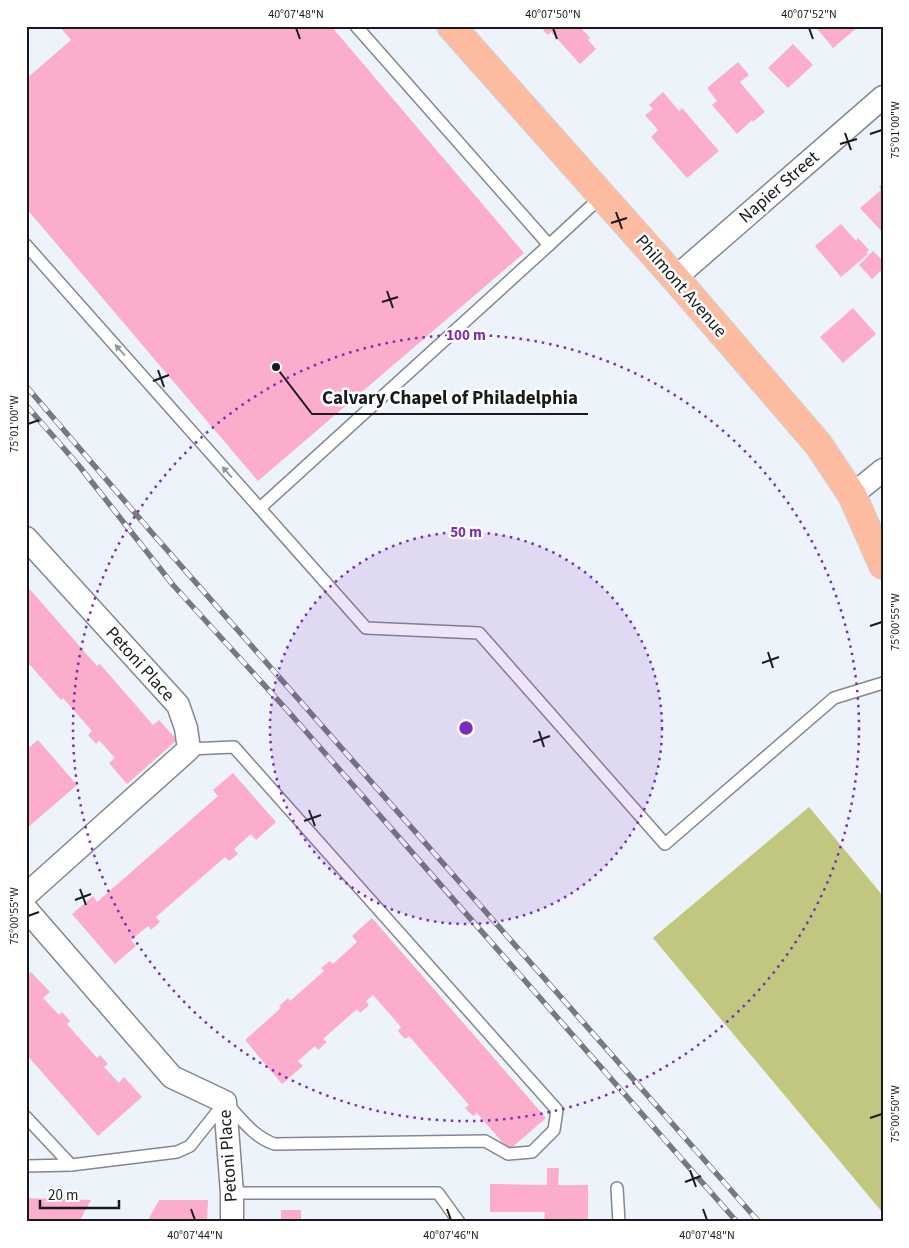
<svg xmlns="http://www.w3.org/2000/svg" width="909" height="1248" viewBox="0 0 909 1248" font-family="'Source Sans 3',sans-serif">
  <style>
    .green { fill: #c2c77f }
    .building { fill: #fbadcb }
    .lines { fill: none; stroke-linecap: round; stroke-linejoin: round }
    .lane-casing { stroke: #83888f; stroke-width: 14 }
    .street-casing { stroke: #83888f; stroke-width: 25 }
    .primary-casing { stroke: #d1d1d2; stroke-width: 30 }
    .lane { stroke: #fff; stroke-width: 11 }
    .street { stroke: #fff; stroke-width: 22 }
    .primary { stroke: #fdbba0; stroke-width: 28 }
    .rail-casing { stroke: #767a7f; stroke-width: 5.5 }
    .rail { stroke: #fff; stroke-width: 4; stroke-dasharray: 11; stroke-linecap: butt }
    .oneway { fill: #979899 }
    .ticks { fill: none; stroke: #181a1d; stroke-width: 2 }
    .ring { fill: none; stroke: #7b2cbf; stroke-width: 2.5; stroke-dasharray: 2.5 5 }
    .labels { text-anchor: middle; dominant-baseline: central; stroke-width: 5; stroke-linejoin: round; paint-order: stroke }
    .street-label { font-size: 18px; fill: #181a1d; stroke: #fff }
    .centre { fill: #7b2cbf; stroke: #fff; stroke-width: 2.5 }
    .ring-label { font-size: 15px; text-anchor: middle; font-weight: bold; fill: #7b2cbf; stroke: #fff; stroke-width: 5; stroke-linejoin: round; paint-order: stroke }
    .leader { fill: none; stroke: #181a1d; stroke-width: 2 }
    .callout-dot { fill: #181a1d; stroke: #fff; stroke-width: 2 }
    .callout-label { font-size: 19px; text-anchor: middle; font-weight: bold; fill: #181a1d; stroke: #fff; stroke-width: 5; stroke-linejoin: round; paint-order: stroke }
    .neatline { fill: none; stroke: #181a1d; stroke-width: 2 }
    .ticks-label { font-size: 12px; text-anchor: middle; fill: #181a1d }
  </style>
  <rect width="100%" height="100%" fill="#edf3fa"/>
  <path class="green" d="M 809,807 L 883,896 L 883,1213 L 653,938 Z"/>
  <g class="building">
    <path d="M 59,26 L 331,26 L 524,253 L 258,481 L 26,208 L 26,79 L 71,40 Z"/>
    <path d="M 546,26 L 579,26 L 590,38 L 588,40 L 596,49 L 580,64 L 551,32 L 548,35 L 543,30 L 547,27 Z"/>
    <path d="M 815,26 L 859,26 L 833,48 Z"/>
    <path d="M 793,44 L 813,65 L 788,88 L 768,68 Z"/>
    <path d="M 738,62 L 749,75 L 740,82 L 765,112 L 753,122 L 752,120 L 737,134 L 712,105 L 717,101 L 707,88 Z"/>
    <path d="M 663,92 L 679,111 L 682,108 L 719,151 L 687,178 L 651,137 L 658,130 L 645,115 L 653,109 L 649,105 Z"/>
    <path d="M 883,183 L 883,233 L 860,208 L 881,190 L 879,187 Z"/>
    <path d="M 841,224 L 856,241 L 858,238 L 869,250 L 866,253 L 868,254 L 841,277 L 815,246 Z"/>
    <path d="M 873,251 L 883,261 L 883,269 L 872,279 L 859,265 Z"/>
    <path d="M 853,308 L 876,334 L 843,363 L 820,337 Z"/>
    <path d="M 26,585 L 97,666 L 100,664 L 153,725 L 159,720 L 177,740 L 127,784 L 109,763 L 115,758 L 99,740 L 96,744 L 88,735 L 92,731 L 63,698 L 61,700 L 30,665 L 26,668 Z"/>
    <path d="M 38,740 L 77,785 L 26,829 L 26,750 Z"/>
    <path d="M 233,773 L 276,822 L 256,840 L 251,834 L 234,849 L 238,854 L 229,861 L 225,857 L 156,917 L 160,922 L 151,930 L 148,926 L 131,940 L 136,946 L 115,964 L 72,914 L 93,896 L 97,902 L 218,796 L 213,790 Z"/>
    <path d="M 372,918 L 546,1118 L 509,1150 L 477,1113 L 473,1116 L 465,1108 L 469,1105 L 409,1036 L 405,1039 L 398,1031 L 401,1027 L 373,995 L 366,1001 L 369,1005 L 360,1013 L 357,1009 L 323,1039 L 327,1042 L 318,1050 L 315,1046 L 298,1061 L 303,1066 L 282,1084 L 245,1040 L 281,1008 L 279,1006 L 288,998 L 290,1001 L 324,971 L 321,968 L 330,961 L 333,964 L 357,942 L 352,936 Z"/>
    <path d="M 31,972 L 50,992 L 43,998 L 59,1015 L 62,1012 L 70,1021 L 67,1024 L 97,1058 L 100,1055 L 108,1064 L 104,1067 L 119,1083 L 124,1077 L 142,1097 L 98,1136 L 26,1054 L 26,976 Z"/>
    <path d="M 547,1168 L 559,1168 L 558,1185 L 588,1185 L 588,1222 L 544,1222 L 545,1212 L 490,1212 L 490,1184 L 547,1185 Z"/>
    <path d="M 26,1198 L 91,1200 L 79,1222 L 26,1222 Z"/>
    <path d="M 159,1200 L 208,1200 L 207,1222 L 147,1222 Z"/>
    <rect x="281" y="1210" width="20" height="12"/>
  </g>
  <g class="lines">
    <g class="lane-casing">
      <g id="lane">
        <path d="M 356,26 L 549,245 L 602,196"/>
        <path d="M 26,245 L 366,628 L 479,633 L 665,844 L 834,698 L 883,683"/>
        <path d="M 260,508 L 549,245"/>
        <path d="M 26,1117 L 71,1165 L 177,1152 L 190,1146 L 225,1102 C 240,1117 254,1138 275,1144 L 485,1141 L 508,1154 L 532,1152 L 554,1130 L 557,1110 L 234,747 L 189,749"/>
        <path d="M 26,1166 L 71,1165"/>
        <path d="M 617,1188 L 619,1222"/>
        <path d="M 232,1193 L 438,1193 L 459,1222"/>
      </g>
    </g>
    <g class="street-casing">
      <g id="street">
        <path d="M 675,278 L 883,97"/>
        <path d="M 852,495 L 883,470"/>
        <path d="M 26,538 L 178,705 L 186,728 L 189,749 L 26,895"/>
        <path d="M 26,909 L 172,1077 L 225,1102 L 232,1193 L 232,1222"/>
      </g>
    </g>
    <g class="primary-casing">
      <path id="primary" d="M 451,26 L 675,278 L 818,444 L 852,495 L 883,565"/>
    </g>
    <use href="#lane" class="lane"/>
    <use href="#street" class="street"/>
    <use href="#primary" class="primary"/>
    <g class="rail-casing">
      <g id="rail">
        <path d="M 26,386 L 153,534 L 759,1222"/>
        <path d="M 26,405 L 80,467 L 173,585 L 287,710 L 737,1222"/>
      </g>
    </g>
    <use href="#rail" class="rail"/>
  </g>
  <defs><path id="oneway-solid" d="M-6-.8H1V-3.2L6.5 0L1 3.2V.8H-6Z" transform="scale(1.25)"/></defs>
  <g class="oneway">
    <use href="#oneway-solid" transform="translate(120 350) rotate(-132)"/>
    <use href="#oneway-solid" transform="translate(227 472) rotate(-132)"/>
  </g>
  <path class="ticks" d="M 296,28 L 300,39M 553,28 L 557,39M 809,28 L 813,39M 845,133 L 851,150M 870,134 L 882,130M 840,144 L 857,139M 616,212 L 622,229M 611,223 L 627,218M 387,291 L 393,308M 382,302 L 398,297M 158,370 L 164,387M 153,381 L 169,375M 28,424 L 39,420M 870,626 L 882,622M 768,652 L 773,668M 762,663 L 779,657M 539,731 L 544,747M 533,742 L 550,736M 309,810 L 315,826M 304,821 L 321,815M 80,889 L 86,905M 75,900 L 91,894M 28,916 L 39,912M 870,1118 L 882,1114M 690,1170 L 696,1187M 685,1182 L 701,1176M 191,1209 L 195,1220M 447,1209 L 451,1220M 703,1209 L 707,1220"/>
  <circle cx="466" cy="728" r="196" fill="#7b2cbf" fill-opacity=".12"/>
  <g class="ring">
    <circle cx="466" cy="728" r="196"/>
    <circle cx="466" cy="728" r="393"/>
  </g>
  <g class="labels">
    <g class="street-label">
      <text transform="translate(779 187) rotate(-41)">Napier Street</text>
      <text transform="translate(681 286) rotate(49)">Philmont Avenue</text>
      <text transform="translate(140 664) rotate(48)">Petoni Place</text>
      <text transform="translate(228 1156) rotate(-94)">Petoni Place</text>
    </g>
  </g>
  <circle cx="466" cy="728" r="8" class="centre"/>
  <g class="ring-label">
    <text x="466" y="340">100 m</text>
    <text x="466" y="537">50 m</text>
  </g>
  <path class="leader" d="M276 367L312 414H588"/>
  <circle class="callout-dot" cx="276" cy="367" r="5"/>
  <g class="callout-label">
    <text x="450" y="404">Calvary Chapel of Philadelphia</text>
  </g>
  <rect width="909" height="1248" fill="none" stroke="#ffffff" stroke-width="55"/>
  <path d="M40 1200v8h79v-8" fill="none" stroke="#181a1d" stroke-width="2.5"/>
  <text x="48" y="1200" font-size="15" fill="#181a1d" stroke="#ffffff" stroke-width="4" paint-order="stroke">20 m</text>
  <rect x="28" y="28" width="854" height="1192" class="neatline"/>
  <g class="ticks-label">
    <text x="296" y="18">40°07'48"N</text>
    <text x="553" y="18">40°07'50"N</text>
    <text x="809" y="18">40°07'52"N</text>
    <text transform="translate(895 130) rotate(-90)" y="4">75°01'00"W</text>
    <text transform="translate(14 424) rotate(-90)" y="4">75°01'00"W</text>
    <text transform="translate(895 622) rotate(-90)" y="4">75°00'55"W</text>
    <text transform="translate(14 916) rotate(-90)" y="4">75°00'55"W</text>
    <text transform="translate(895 1114) rotate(-90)" y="4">75°00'50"W</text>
    <text x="195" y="1239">40°07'44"N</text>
    <text x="451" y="1239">40°07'46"N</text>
    <text x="707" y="1239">40°07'48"N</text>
  </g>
</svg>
